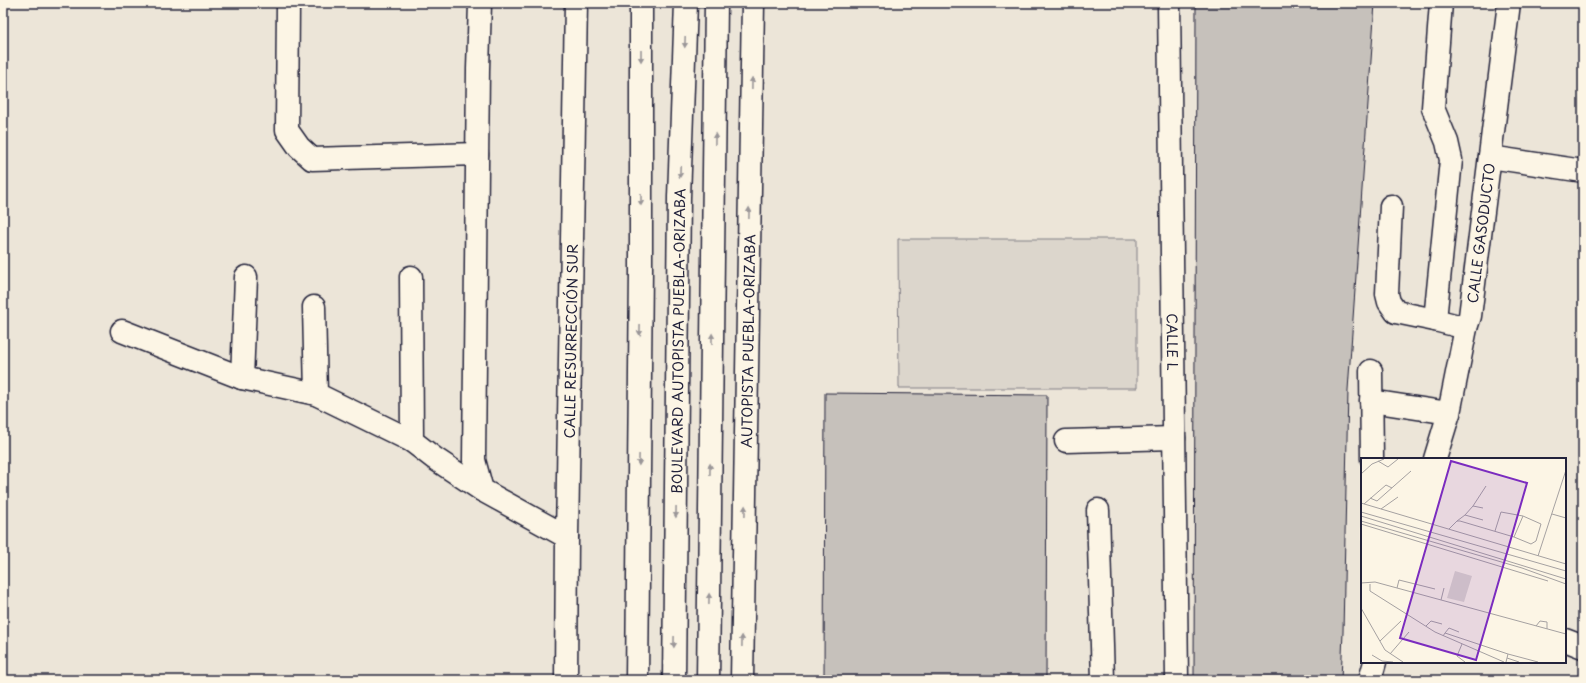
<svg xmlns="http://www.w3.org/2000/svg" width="1586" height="683" viewBox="0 0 1586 683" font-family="'Playpen Sans',sans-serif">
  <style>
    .built { fill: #ece5d8; fill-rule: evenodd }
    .green { fill: #dcd6cc; stroke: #7f7c84 }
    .building { fill: #c6c1bb; stroke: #22223b }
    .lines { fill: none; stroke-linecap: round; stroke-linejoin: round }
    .minor-casing { stroke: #22223b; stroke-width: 25 }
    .highway-casing { stroke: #22223b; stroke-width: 25 }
    .minor { stroke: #fcf5e5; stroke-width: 22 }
    .highway { stroke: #fcf5e5; stroke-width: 22 }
    .oneway { fill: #9a9698 }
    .labels { text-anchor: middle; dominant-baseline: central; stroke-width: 3.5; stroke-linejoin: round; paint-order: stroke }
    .street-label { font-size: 14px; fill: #22223b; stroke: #fcf5e5 }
    .inset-road { fill: none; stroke: #a5a1a1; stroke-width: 1 }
    .view { fill: #7b2cbf; fill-opacity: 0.15; stroke: #7b2cbf; stroke-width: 2 }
    .inset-edge { fill: none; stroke: #22223b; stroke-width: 2 }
  </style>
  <rect width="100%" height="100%" fill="#fcf5e5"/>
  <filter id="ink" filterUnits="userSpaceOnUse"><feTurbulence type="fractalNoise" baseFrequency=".025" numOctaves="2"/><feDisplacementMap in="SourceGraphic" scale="8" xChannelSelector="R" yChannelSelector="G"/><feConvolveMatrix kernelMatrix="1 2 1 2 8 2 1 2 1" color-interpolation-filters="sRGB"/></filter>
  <g filter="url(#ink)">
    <path class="built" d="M 3,3 L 1583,3 L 1583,680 L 3,680 ZM 1362,459 L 1565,459 L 1565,662 L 1362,662 Z"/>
    <path class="green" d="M 898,239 L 1137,239 L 1137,388 L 899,388 Z"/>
    <g class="building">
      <path d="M 1196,3 L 1375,3 L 1348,390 L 1343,632 L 1341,680 L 1194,680 Z"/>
      <path d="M 825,393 L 1047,395 L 1046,680 L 824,680 Z"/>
    </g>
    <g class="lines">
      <g class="minor-casing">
        <g id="minor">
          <path d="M 288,3 L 287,130 L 299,147 L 312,159 L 477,154"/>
          <path d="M 480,3 L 478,69 L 474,460 L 482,490 L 567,537"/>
          <path id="s1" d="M 1169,3 L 1177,680"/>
          <path d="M 1441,3 L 1433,108 L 1447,142 L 1451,160 L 1435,320 L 1466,328"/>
          <path d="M 1490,157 L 1583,171"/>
          <path d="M 1391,206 L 1387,294 L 1389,302 L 1396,312 L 1435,320"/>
          <path d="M 411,277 L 412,441 L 434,458 L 482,490"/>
          <path d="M 314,307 L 316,394 L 412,441"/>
          <path d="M 122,331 L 242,378 L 316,394"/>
          <path d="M 1371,371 L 1372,459"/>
          <path d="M 242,378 L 246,277"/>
          <path d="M 1371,401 L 1449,413"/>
          <path d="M 1066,441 L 1174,438"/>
          <path id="s2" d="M 1435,459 L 1449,413 L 1466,328 L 1470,316 L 1509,3"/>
          <path d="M 1098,510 L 1103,680"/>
          <path d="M 1565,640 L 1583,647"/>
          <path id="s3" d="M 566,680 L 567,537 L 576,3"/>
          <path d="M 1370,680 L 1375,662"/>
        </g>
      </g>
      <g class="highway-casing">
        <g id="highway">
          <path d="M 637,680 L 641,269 L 641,3"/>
          <path id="s4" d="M 674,680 L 679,197 L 686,3"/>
          <path d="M 708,680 L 716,3"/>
          <path id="s5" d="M 742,680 L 753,3"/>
        </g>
      </g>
      <use href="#minor" class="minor"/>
      <use href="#highway" class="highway"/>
    </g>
    <defs><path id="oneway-solid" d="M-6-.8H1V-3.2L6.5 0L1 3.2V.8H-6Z"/></defs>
    <g class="oneway">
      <use href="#oneway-solid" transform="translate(685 42) rotate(92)"/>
      <use href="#oneway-solid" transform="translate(641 56) rotate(90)"/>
      <use href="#oneway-solid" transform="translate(752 83) rotate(-89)"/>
      <use href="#oneway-solid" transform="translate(715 139) rotate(-89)"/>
      <use href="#oneway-solid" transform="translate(680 172) rotate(92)"/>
      <use href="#oneway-solid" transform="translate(641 200) rotate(90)"/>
      <use href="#oneway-solid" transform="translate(749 213) rotate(-89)"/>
      <use href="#oneway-solid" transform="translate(640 330) rotate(91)"/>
      <use href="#oneway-solid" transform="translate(712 339) rotate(-89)"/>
      <use href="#oneway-solid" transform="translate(639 460) rotate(91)"/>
      <use href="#oneway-solid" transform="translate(710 469) rotate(-89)"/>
      <use href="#oneway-solid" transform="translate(745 511) rotate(-89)"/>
      <use href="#oneway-solid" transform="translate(676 512) rotate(91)"/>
      <use href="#oneway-solid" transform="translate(709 599) rotate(-89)"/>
      <use href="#oneway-solid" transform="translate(742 641) rotate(-89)"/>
      <use href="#oneway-solid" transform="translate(674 642) rotate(91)"/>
    </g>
  </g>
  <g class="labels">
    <g class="street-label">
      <text stroke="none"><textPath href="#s2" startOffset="231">CALLE GASODUCTO</textPath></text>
      <text stroke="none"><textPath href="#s3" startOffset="339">CALLE RESURRECCIÓN SUR</textPath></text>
      <text stroke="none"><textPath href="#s4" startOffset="339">BOULEVARD AUTOPISTA PUEBLA-ORIZABA</textPath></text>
      <text stroke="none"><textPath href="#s1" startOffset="339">CALLE L</textPath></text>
      <text stroke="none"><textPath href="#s5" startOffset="339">AUTOPISTA PUEBLA-ORIZABA</textPath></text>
    </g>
  </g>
  <g transform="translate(1361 458)">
    <rect width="205" height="205" fill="#fcf5e5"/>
    <path d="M 94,113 L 111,118 L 103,144 L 86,140 Z" fill="#dcd6cc"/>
    <path class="inset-road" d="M 17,3 L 27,9 L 37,1M 0,16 L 11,6 L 23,1M 9,40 L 16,43 L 50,13M 0,45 L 205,106M 3,46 L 25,27 L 31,30M 112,48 L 125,28M 20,51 L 37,39M 0,54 L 205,113M 191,56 L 205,60M 104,57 L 112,48 L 122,50M 0,58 L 205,121M 0,63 L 161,110 L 205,126M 96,63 L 104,57 L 122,62M 0,66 L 187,123M 88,71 L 96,63 L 99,63 L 153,79 L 162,58 L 140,54 L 134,73M 153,79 L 170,86 L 175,83 L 180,66 L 162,58M 177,98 L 205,12M 0,125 L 14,124 L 205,176M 9,126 L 9,133 L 74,174 L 143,204M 36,130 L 38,122 L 74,131M 80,142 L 83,130M 0,150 L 24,192 L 42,204M 65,168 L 70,163 L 81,166M 175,168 L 179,163 L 186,164 L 186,171M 84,175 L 88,170 L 98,174M 82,178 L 84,175 L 147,196 L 145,204M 19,183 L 40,163M 101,186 L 96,198 L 104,204M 29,196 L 48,174M 147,196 L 177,204M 11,197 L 21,203 L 32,204M 146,200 L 158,204"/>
    <path class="view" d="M 90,3 L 166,25 L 115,202 L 39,180 Z"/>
    <rect width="205" height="205" class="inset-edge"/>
  </g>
  <rect width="1586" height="683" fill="none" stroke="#fcf5e5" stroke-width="16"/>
  <rect x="8" y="8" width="1570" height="667" fill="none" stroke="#22223b" stroke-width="1.5" filter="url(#ink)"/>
</svg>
